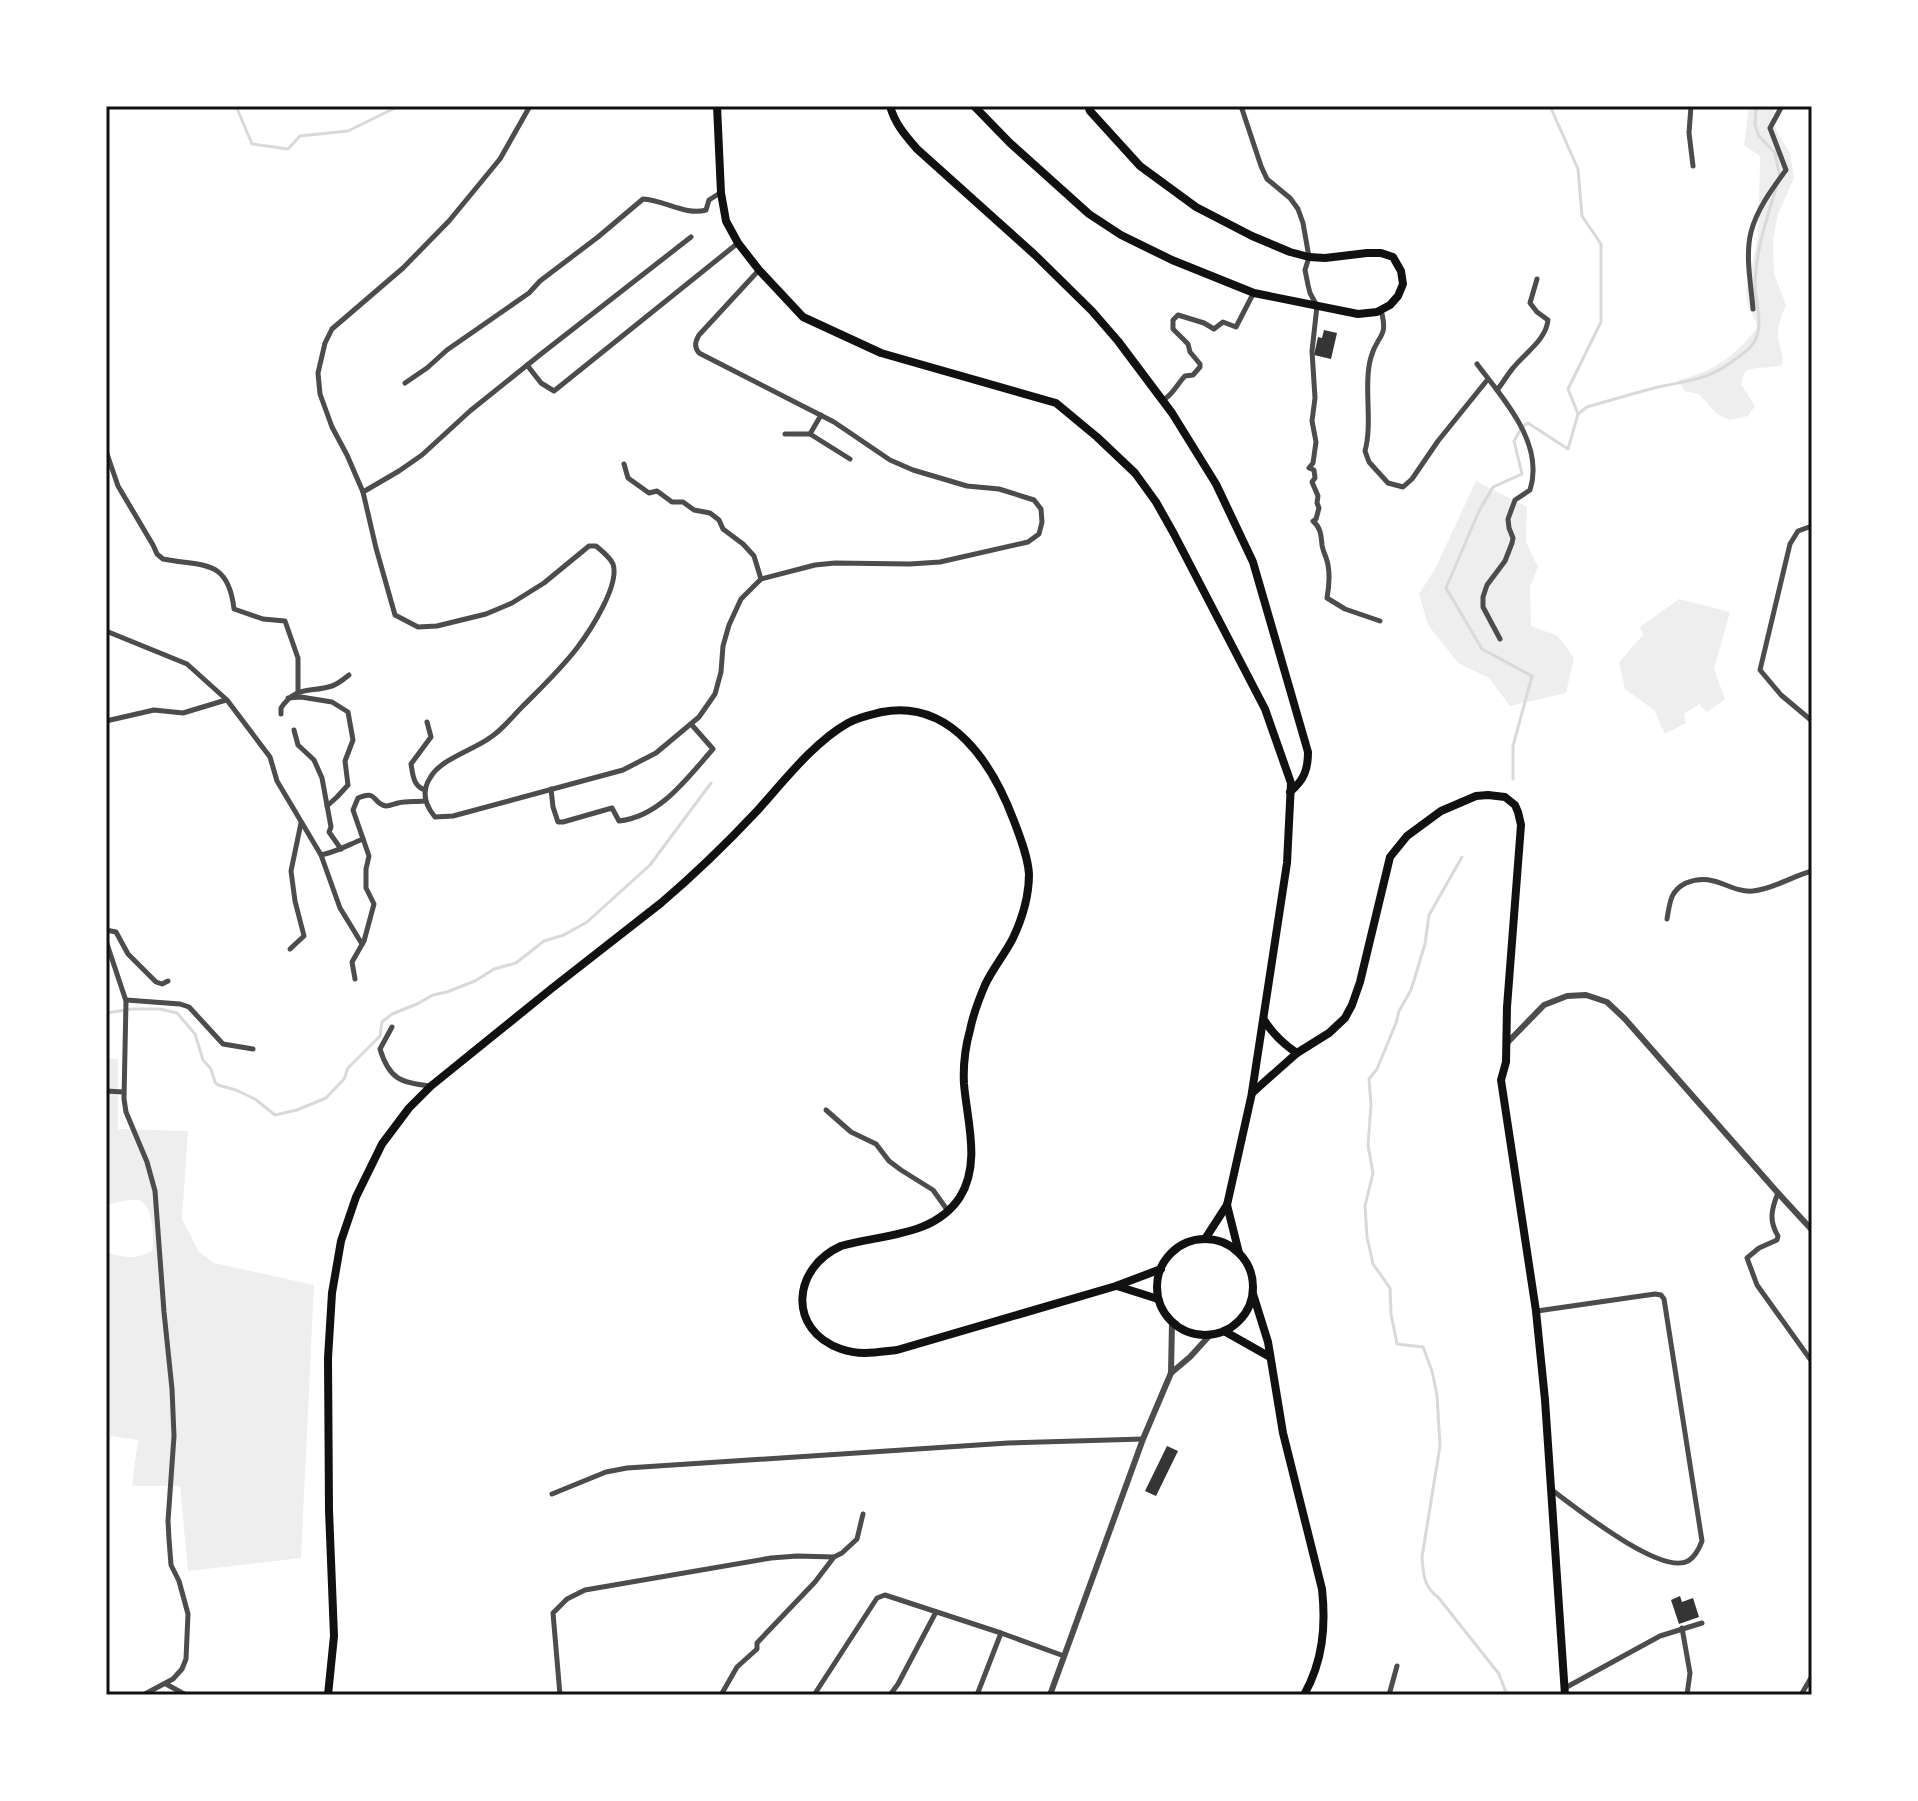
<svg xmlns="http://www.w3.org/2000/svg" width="1918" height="1801" viewBox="0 0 1918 1801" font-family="'Golos Text',sans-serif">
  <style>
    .green { fill: #eee }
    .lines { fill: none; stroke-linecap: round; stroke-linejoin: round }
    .stream { stroke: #d9d9d9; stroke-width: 3 }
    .building { fill: #353535 }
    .minor { stroke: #4c4c4c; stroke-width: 5 }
    .tertiary { stroke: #4c4c4c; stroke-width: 6 }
    .primary { stroke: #111; stroke-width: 8 }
    .trunk { stroke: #111; stroke-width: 8 }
    .neatline { fill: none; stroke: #111; stroke-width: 3 }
  </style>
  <rect width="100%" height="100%" fill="#fff"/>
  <g class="green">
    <path d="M 1749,106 L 1776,106 L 1772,115 L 1777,132 L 1790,153 L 1794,178 L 1778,214 L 1773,240 L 1774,274 L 1786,305 C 1782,315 1777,326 1778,338 C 1780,347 1783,355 1783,365 C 1769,369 1758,366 1745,371 L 1741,384 L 1755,406 L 1748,416 L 1730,420 L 1717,414 L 1699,394 L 1685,391 L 1678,380 C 1713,372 1735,356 1757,328 L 1756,322 L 1748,306 L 1746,292 L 1758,237 L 1760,162 L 1760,156 L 1744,145 Z"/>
    <path d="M 1476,481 L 1527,507 L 1526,542 L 1538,567 L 1530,587 L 1531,626 L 1558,636 L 1574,658 L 1566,693 L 1510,706 L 1489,678 L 1458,663 L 1428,625 L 1419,594 L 1435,569 Z"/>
    <path d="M 1679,599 L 1730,612 L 1714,669 L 1725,699 L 1707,712 L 1699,704 L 1684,714 L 1686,723 L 1665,734 L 1654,710 L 1625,689 L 1619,662 L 1643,635 L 1640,627 Z"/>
    <path d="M 106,1058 L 118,1059 L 118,1129 L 188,1131 L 182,1219 L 199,1252 L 214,1263 L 314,1285 L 301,1558 L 188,1571 L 180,1486 L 132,1486 L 138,1440 L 111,1436 L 106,1463 L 106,1252 C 123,1258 136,1260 152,1251 C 155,1239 153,1202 138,1200 C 128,1199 116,1203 106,1205 Z"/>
  </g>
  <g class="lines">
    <g class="stream">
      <path d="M 236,106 L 252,144 L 288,149 L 300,136 L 348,131 L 399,106"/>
      <path d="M 1756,106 L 1755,125 L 1759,136 L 1775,153 L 1780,178"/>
      <path d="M 1578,414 L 1587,407 C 1611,400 1635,393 1658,387 C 1691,380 1709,380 1737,358 C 1746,351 1754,346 1757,336 C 1762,320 1756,303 1755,287 C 1755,252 1767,218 1777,185"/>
      <path d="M 1513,779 L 1513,746 L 1532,676 L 1482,649 L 1446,588 L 1479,511 L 1493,487 L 1522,474 L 1514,441 L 1522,427 L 1528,423 L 1568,449 L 1578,414 L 1568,389 L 1601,322 L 1601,244 L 1582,216 L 1578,169 L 1550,106"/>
      <path d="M 1462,857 L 1429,915 L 1425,944 L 1411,990 L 1399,1011 L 1396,1023 L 1377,1069 L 1369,1079 L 1371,1105 L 1368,1145 L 1373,1173 L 1365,1206 L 1367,1237 L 1373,1264 L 1390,1288 L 1391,1314 L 1397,1344 L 1423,1347 L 1432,1371 L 1437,1395 L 1440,1446 L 1422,1557 C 1423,1573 1424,1588 1438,1597 L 1499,1674 L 1507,1695"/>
      <path d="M 106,1013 L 132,1009 L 160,1009 L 177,1013 L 195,1034 L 203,1060 L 211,1069 L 215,1082 L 218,1085 L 236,1090 L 255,1099 L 275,1115 L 297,1110 L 326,1098 L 344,1079 L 348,1068 L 380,1036 L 382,1022 L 392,1014 L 417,1004 L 433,995 L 447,992 L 475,981 L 494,969 L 516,963 L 544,941 L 564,935 L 587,922 L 650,865 L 711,783"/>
    </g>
  </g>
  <g class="building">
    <path d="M 1324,330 L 1337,333 L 1331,359 L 1314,355 L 1318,337 L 1322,338 Z"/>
    <path d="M 1167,1446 L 1178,1451 L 1156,1496 L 1145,1491 Z"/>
    <path d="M 1680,1596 L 1682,1602 L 1693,1598 L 1699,1617 L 1679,1624 L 1671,1600 Z"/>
  </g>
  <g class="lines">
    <g class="minor">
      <path d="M 530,106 L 500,159 L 449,221 L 403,268 L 332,329 L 325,343 L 318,373 L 320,394 L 332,427 L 347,455 L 363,492 L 376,548 L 395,615 L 418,627 L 437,626 L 486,614 L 512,603 L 544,583 L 589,546 L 596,546 C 602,551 610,557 613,564 C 620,585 590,631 577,648 C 561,669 541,688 522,707 C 512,717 503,729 491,737 C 474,750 440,759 430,778 C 421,792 425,805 435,817 L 453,816 L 623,770 L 656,753 L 699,717 L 715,694 L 721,672 L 723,646 L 729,625 L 741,599 L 761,579 L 815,565 L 835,563 L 910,564 L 940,562 L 1028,542 L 1039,534 L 1042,522 L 1041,509 L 1034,500 L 999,489 L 967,486 L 913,470 L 890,460 L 834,422 L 699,353 C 694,347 695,342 699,335 L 759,270"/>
      <path d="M 1241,106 L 1261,166 L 1267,179 L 1290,198 L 1298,209 L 1303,223 L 1309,257 L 1305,270 L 1308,285 L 1310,293 L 1317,306 L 1312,351 L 1315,398 L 1312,421 L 1316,442 L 1313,463 L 1309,468 L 1314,470 L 1315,478 L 1312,482 L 1318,496 L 1317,503 L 1319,508 L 1316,519 L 1313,521 C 1321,528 1321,535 1322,545 C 1323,552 1327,558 1328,565 C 1330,576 1329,587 1327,598 L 1345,609 L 1380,621"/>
      <path d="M 1691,106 L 1689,133 L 1693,166"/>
      <path d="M 1753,309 C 1751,284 1745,256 1751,232 C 1757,209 1772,189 1786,170 L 1770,128 L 1782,106"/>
      <path d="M 1381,310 C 1389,339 1377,334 1371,357 C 1363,385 1373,422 1365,451 L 1369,462 L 1388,483 L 1403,487 L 1412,479 L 1438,441 L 1488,379"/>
      <path d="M 1477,364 C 1503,399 1545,443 1530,490 L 1515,500 L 1508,519 L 1509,528 L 1513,538 L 1512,543 L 1505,561 L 1487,585 L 1483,597 L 1483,607 L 1500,639"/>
      <path d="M 527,365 L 541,383 L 554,391 L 738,243"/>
      <path d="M 405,383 L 427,368 L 447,350 L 529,293 L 540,281 L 598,237 L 643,199 C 664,200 686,216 706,210 L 709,200 L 720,193"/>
      <path d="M 1497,390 C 1503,383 1507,375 1513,368 C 1525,353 1546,340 1548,320 L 1537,312 L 1530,303 L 1537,279"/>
      <path d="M 1163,400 C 1173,395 1177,384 1185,376 L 1193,375 L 1200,367 L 1200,364 L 1190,352 L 1188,344 L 1173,329 L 1173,320 L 1178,315 L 1204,323 L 1214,329 L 1223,322 L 1236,327 L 1253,294"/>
      <path d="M 785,434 L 810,434 L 821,415"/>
      <path d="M 810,434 L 850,459"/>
      <path d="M 106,451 L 118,486 L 153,545 L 157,554 L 163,559 C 203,567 228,558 234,609 L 263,619 L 285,621 L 298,658 L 298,692"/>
      <path d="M 624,464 L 628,478 L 649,493 L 657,491 L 672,502 L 683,502 L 694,510 L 710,513 L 719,520 L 723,529 L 743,544 L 754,556 L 761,579"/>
      <path d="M 363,492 L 399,471 L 422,455 L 470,411 L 541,354 L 691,237"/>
      <path d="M 1812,526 L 1798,531 L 1790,544 L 1760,670 L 1781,695 L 1812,721"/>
      <path d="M 106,631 L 187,664 L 227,700 L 270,757 L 277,781 L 321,855 C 336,852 348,845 363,839"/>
      <path d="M 288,698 L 301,697 L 332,702 L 348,712 L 353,740 L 345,761 L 348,785 L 337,797 L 327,806"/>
      <path d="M 281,714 L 281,708 C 296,685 310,693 332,686 C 338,684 344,679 349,675"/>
      <path d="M 106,721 L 154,710 L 183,713 L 226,700"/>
      <path d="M 294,730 L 298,745 L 314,760 L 322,778 L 331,827 L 329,832 L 341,849"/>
      <path d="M 551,789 L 553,807 L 558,822 L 563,822 L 612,808 L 619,821 C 660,817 688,777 713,749 L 691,724"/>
      <path d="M 425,790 C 413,786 413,775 411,764 L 431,737 L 427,722"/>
      <path d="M 321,855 L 340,908 L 362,944"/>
      <path d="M 1667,919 C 1670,902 1670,891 1686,883 C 1714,871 1729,893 1753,891 C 1774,889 1792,876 1812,871"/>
      <path d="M 106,930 L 116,932 L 128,954 L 156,982 L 162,984 L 168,981"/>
      <path d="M 106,941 L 126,1001 L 124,1099 L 126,1112 L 147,1162 L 155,1191 L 164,1312 L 172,1389 L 174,1436 L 168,1521 L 169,1539 L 171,1565 L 179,1581 L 188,1614 L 186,1659 L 182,1669 L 173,1679 L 143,1695"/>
      <path d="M 290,949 L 304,936 L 295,901 L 291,871 L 301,823"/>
      <path d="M 355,979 L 352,962 L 364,941 L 374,904 L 366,888 L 366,869 L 369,856 L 353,810 L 358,798 C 378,789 372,804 386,806 C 390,806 394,804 398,803 C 407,801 416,802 424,801"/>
      <path d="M 126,1000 L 180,1004 L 189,1007 L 223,1044 L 253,1049"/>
      <path d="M 392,1027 L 380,1049 C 389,1079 401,1083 430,1086"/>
      <path d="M 106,1091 L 123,1092"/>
      <path d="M 826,1110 L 851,1132 L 876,1144 L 889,1161 L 901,1170 L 933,1190 L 948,1211"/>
      <path d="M 1778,1193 C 1771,1210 1769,1221 1778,1236 L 1777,1240 L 1759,1248 L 1747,1258 L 1757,1285 L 1810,1359"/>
      <path d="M 1537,1311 L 1655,1294 L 1661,1295 L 1664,1299 L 1702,1541 C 1699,1549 1695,1557 1688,1561 C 1661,1576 1575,1507 1552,1490"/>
      <path d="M 552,1494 L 606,1472 L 627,1468 L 1008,1443 L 1143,1439"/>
      <path d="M 1682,1628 L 1690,1673 L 1687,1695"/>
      <path d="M 166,1684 L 186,1695"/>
      <path d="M 1565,1688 L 1660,1636 L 1702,1623"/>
      <path d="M 560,1695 L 553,1613 L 567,1599 L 585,1590 L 771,1558 L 797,1556 L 834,1557"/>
      <path d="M 721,1695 L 737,1667 L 757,1649 L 757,1643 L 815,1582 L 834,1557 L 842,1553 L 857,1539 L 863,1514"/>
      <path d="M 814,1695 L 877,1598 L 885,1595 L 1001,1633 L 1064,1656"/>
      <path d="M 890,1695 L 898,1684 L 936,1612"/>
      <path d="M 977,1695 L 1001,1633"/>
      <path d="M 1389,1695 L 1397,1666"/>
      <path d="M 1801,1695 L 1812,1676"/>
    </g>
    <g class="tertiary">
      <path d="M 1507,1043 L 1544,1005 L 1567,996 L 1586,995 L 1607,1002 L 1625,1019 L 1778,1193 L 1812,1230"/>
      <path d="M 1171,1373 L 1190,1357 L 1210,1335"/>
      <path d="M 1050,1695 L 1143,1439 L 1171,1373 L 1172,1322"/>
    </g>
    <g class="primary">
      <path d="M 1227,1205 L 1239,1253"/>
      <path d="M 1205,1239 L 1227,1205 L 1252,1093"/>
      <circle cx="1205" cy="1287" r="48"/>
      <path d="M 1117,1286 L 1158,1299"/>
      <path d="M 1253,1294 L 1268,1342 L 1283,1433 L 1322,1589 C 1326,1626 1323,1661 1304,1695"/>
      <path d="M 1224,1331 L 1270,1357"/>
      <path d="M 328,1695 L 334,1636 L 329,1510 L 328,1358 L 332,1293 L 341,1241 L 356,1197 L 382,1144 L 409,1108 L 431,1086 L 551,989 L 661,903 C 695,874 727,843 757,811 C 783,782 814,742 848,723 C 859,717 870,715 882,712 C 952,699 993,765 1014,821 C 1020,837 1028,857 1029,874 C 1029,895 1022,919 1013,938 C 1005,954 993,968 985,985 C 979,999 973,1015 970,1030 C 965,1048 963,1066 964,1084 C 967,1121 981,1163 960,1197 C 934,1237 882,1234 841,1246 C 792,1268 787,1330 841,1349 C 860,1356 878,1352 897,1350 L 1116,1286 L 1161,1269"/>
    </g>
    <g class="trunk">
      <path d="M 717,106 L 721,193 L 726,221 L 738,243 L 759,270 L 803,317 L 881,353 L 1056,403 L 1097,437 L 1135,473 L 1156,502 L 1174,534 L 1265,709 L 1291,783 L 1287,863 L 1252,1092"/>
      <path d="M 890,106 C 895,124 905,135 917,149 L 1035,255 L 1092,311 L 1118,341 L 1172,413 L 1216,484 L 1253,562 L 1308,752 C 1308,770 1304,780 1290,792"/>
      <path d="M 974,106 L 1010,143 L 1089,214 L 1121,235 L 1172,260 L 1254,293 L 1358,314 L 1377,312 L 1390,305 L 1398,296 L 1403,284 L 1401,271 L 1393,257 L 1381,253 L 1367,253 L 1325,258 L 1309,257 L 1290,252 L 1252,236 L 1196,207 L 1140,166 L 1090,111 L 1088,106"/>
      <path d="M 1264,1020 C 1273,1034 1283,1044 1297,1053"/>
      <path d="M 1252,1093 L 1297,1053 L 1329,1033 L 1345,1018 L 1352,1005 L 1360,982 L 1390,857 L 1407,836 L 1441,811 L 1476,796 L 1488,795 L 1505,797 L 1515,805 L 1518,812 L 1521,825 L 1507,1007 L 1506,1062 L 1501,1080 L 1536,1311 L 1545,1400 L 1565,1695"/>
    </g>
  </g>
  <rect width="1918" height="1801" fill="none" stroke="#ffffff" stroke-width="216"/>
  <rect x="108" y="108" width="1702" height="1585" class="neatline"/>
</svg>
